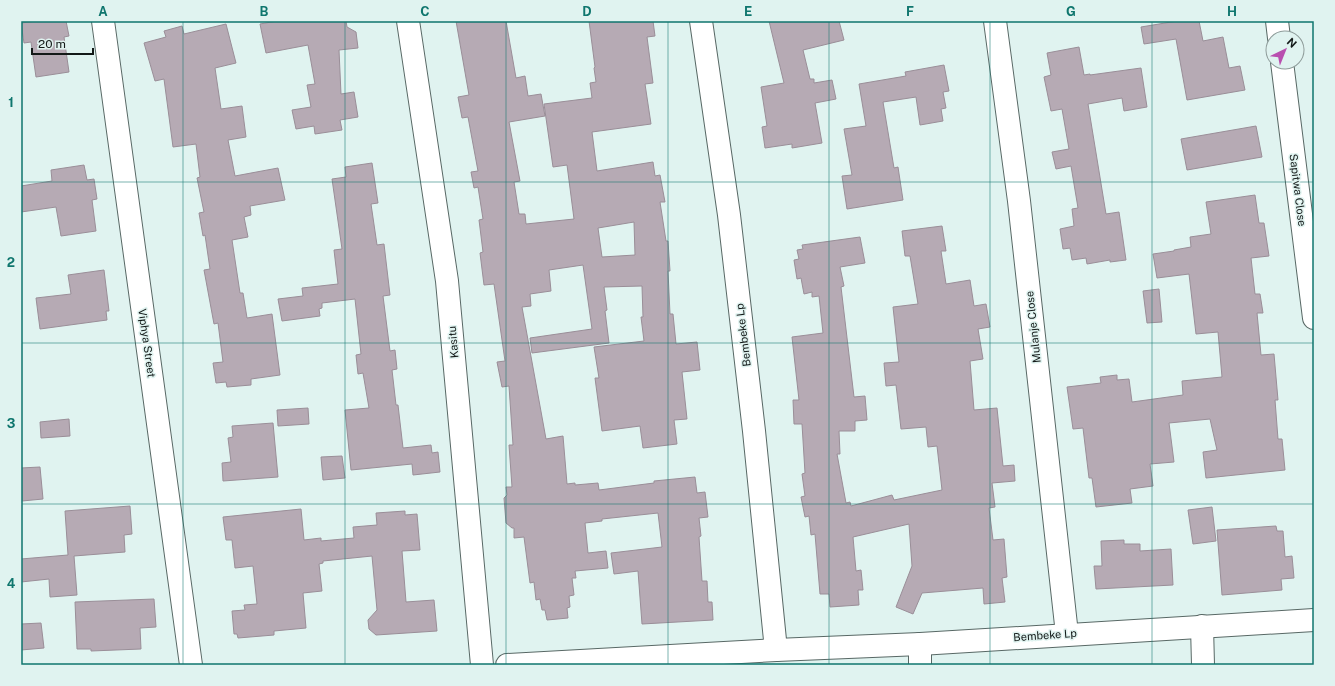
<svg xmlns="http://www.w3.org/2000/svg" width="1335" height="686" viewBox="0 0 1335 686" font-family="'Public Sans',sans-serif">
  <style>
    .building { fill: #b6aab4; stroke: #9a8e98; fill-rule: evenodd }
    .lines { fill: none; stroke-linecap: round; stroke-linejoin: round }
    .minor-casing { stroke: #586865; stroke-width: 24 }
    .minor { stroke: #fff; stroke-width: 22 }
    .grid { fill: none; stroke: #0f766e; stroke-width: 1; stroke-opacity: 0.55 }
    .labels { text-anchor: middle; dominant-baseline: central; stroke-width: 3; stroke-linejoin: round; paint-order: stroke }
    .street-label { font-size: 11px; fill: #131918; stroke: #e0f3f0 }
    .neatline { fill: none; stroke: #0f766e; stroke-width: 1.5 }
    .grid-label { font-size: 13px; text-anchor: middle; font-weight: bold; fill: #0f766e }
  </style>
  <rect width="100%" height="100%" fill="#e0f3f0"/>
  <g class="building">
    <path d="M 37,21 L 66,21 L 69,36 L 64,37 L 69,72 L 36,77 L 31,42 L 24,43 L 21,23 Z"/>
    <path d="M 277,21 L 346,21 L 347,27 L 356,32 L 358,48 L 339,50 L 341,94 L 354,92 L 358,117 L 340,120 L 342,130 L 315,134 L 314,126 L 296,129 L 292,110 L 311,107 L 307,85 L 315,84 L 308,45 L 266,53 L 260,24 Z"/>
    <path d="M 456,21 L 506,21 L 516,78 L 525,76 L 528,96 L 541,94 L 545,116 L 509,122 L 520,181 L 514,182 L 519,214 L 525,214 L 526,224 L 574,219 L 567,165 L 553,167 L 544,104 L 592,98 L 590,83 L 596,82 L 594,68 L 595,67 L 589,21 L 653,21 L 655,36 L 647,37 L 653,83 L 645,84 L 651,124 L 592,132 L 597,171 L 653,162 L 655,176 L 660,175 L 665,202 L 660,202 L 666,241 L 668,241 L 670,271 L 668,271 L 670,314 L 673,314 L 676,344 L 697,342 L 700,370 L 682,372 L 687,419 L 674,420 L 677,444 L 643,448 L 640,426 L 602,431 L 595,378 L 599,378 L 594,347 L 644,341 L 641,317 L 643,317 L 642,286 L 604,287 L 607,310 L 605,311 L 609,343 L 532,353 L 530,338 L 592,329 L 583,265 L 549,270 L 551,291 L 530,294 L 531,306 L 522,307 L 546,439 L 563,436 L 567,484 L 575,483 L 575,485 L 598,483 L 599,490 L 654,483 L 654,481 L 695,477 L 697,493 L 705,492 L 708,517 L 699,518 L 701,536 L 699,537 L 702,581 L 707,581 L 708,602 L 712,602 L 713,620 L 642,624 L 638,571 L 614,574 L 611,553 L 662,547 L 658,513 L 602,519 L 602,521 L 585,523 L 588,553 L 606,551 L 608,568 L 575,571 L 576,578 L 572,578 L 574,595 L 569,596 L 570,607 L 567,608 L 568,618 L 547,620 L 545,610 L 542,610 L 540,599 L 536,600 L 534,582 L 530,583 L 524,537 L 514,538 L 514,528 L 512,528 L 506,523 L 504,498 L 507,495 L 506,487 L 512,487 L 509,445 L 513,445 L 509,386 L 502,387 L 497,362 L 505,361 L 494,284 L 484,285 L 480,253 L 483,252 L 479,220 L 483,219 L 478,187 L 474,188 L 471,172 L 478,171 L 468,117 L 462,118 L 458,97 L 469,95 ZM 634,222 L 635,255 L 602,257 L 598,228 Z"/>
    <path d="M 769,21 L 839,21 L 844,40 L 803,50 L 810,79 L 814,79 L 814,83 L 832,80 L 836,99 L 815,103 L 822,143 L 792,148 L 792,144 L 765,148 L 762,127 L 767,126 L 761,87 L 784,83 Z"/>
    <path d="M 1177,21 L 1199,21 L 1203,41 L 1223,37 L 1229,68 L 1240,66 L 1245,90 L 1187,100 L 1176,39 L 1144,44 L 1141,27 Z"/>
    <path d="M 226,24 L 236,63 L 215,68 L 221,109 L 242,106 L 246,137 L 228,140 L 235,176 L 278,168 L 285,200 L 250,206 L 251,215 L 244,217 L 248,237 L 232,240 L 240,293 L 243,293 L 247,318 L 272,314 L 280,375 L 251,379 L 251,385 L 227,387 L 226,382 L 216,383 L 213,363 L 223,362 L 218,323 L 214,324 L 204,270 L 210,269 L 205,235 L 203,236 L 199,213 L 204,212 L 197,178 L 200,177 L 196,144 L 173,147 L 164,79 L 155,81 L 144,43 L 166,37 L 164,31 L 182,26 L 184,34 Z"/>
    <path d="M 1079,47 L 1084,75 L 1090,74 L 1090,75 L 1141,68 L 1147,107 L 1124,111 L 1122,98 L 1088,104 L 1106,214 L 1119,212 L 1126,260 L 1110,262 L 1110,260 L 1087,264 L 1086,258 L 1072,260 L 1070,248 L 1063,249 L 1060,229 L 1074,226 L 1072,209 L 1078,208 L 1071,166 L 1056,169 L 1052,152 L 1069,149 L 1062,109 L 1051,111 L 1044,77 L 1051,75 L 1047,53 Z"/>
    <path d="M 944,65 L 949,91 L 943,92 L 946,108 L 941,109 L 943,121 L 920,125 L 916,97 L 883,102 L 894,168 L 898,167 L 903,200 L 847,209 L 842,176 L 852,175 L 844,129 L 866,126 L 859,84 L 906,76 L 905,72 Z"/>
    <path d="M 1256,126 L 1262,157 L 1187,170 L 1181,139 Z"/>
    <path d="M 372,163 L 378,203 L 371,204 L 377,245 L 384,244 L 390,295 L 383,296 L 390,351 L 395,350 L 397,369 L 392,370 L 396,405 L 398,405 L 403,448 L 431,445 L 432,453 L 438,452 L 440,472 L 413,475 L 412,464 L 351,470 L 345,410 L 369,408 L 363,373 L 358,374 L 356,355 L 361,354 L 355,299 L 322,303 L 322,308 L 319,309 L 320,316 L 282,321 L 278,299 L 303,296 L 302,288 L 338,284 L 334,250 L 342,249 L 332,179 L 346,177 L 345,167 Z"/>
    <path d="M 84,165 L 87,180 L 94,179 L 97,199 L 92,200 L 96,231 L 61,236 L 56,207 L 21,212 L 21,186 L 52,181 L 51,170 Z"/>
    <path d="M 1255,195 L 1259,223 L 1264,223 L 1269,256 L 1251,258 L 1255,294 L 1260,294 L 1263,313 L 1257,313 L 1261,355 L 1274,354 L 1278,400 L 1275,400 L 1278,439 L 1282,439 L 1285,470 L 1206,478 L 1203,452 L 1217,450 L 1210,419 L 1169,423 L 1174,462 L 1150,464 L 1153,486 L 1130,489 L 1132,503 L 1096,507 L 1092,478 L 1089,478 L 1083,428 L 1073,429 L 1067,387 L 1101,383 L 1100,377 L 1117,375 L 1117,380 L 1129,379 L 1132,402 L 1183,395 L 1182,381 L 1222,377 L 1218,332 L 1196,334 L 1189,274 L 1157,278 L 1153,254 L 1174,251 L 1174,250 L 1191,247 L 1190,237 L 1211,234 L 1206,202 Z"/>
    <path d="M 942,226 L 946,251 L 941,251 L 946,284 L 970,280 L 974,306 L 986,304 L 990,327 L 978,329 L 983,359 L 970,361 L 974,410 L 997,408 L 1003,466 L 1014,465 L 1015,481 L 992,483 L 995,507 L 989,508 L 993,540 L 1004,539 L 1007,577 L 1002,578 L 1005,602 L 984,604 L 983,588 L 922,593 L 913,614 L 896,607 L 912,566 L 909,524 L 853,537 L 856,571 L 861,570 L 863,590 L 858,590 L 859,605 L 830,607 L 829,594 L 820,594 L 815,534 L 811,535 L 809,516 L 805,517 L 801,497 L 805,496 L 802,474 L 805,473 L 802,424 L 794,424 L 793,400 L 799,400 L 792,337 L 823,333 L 819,296 L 812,297 L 812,292 L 804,294 L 801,278 L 797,279 L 794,260 L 799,259 L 797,250 L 803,249 L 802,245 L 860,237 L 865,263 L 840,267 L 844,286 L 841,287 L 854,397 L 865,396 L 867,420 L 855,421 L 855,431 L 839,431 L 840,454 L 837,454 L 846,503 L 850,502 L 851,506 L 892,495 L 894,500 L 942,490 L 937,446 L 928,447 L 926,427 L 901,429 L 896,385 L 886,386 L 884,363 L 899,362 L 893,307 L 918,304 L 910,256 L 905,256 L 902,231 Z"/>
    <path d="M 104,270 L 109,311 L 106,311 L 107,320 L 40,329 L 36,298 L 71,294 L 68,275 Z"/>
    <path d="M 1159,289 L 1162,322 L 1147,323 L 1143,291 Z"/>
    <path d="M 308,408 L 309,424 L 278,426 L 277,410 Z"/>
    <path d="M 69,419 L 70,436 L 41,438 L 40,422 Z"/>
    <path d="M 273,423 L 278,477 L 223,481 L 222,463 L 231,462 L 228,438 L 233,437 L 232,426 Z"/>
    <path d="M 342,456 L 345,478 L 323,480 L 321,457 Z"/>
    <path d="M 40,467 L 43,499 L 22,501 L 21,468 Z"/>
    <path d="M 130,506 L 132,534 L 124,535 L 125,552 L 74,556 L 77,595 L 50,597 L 49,579 L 21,582 L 21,559 L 68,555 L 65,511 Z"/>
    <path d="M 1212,507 L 1216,541 L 1193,544 L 1188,510 Z"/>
    <path d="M 301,509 L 304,540 L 321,538 L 321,541 L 354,538 L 353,527 L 377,525 L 376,513 L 405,511 L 405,515 L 417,514 L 420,550 L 402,551 L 406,602 L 434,600 L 437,631 L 376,635 L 369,629 L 368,620 L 377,610 L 372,556 L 323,561 L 323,563 L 319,564 L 322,591 L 303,593 L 306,628 L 274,631 L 274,635 L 238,638 L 237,634 L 234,634 L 232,611 L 245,610 L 244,605 L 257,604 L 253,566 L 235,568 L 232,540 L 226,540 L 223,517 Z"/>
    <path d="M 1276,526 L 1277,531 L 1283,531 L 1285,557 L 1292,556 L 1294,578 L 1281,579 L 1282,590 L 1222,595 L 1217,530 Z"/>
    <path d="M 1124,540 L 1124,544 L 1140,544 L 1140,551 L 1171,549 L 1173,585 L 1096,589 L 1094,566 L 1102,566 L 1101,541 Z"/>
    <path d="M 154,599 L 156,627 L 140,628 L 141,649 L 91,651 L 91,649 L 77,649 L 75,602 Z"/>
    <path d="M 41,623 L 44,648 L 21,650 L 21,624 Z"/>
  </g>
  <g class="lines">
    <g class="minor-casing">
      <g id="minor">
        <path d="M 103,21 L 191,665"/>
        <path d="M 408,21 L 447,281 L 482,665"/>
        <path d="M 701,21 L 729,215 L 754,431 L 776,650"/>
        <path d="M 995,21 L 1019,201 L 1067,634"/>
        <path d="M 1277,21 L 1279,38"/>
        <path d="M 1282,62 L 1314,318"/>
        <path d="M 1202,626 L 1203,665"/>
        <path d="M 920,644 L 920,665"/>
        <path d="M 507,665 L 776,650 L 920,644 L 1314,620"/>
      </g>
    </g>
    <use href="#minor" class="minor"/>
  </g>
  <path class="grid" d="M 183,21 L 183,665M 345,21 L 345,665M 506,21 L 506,665M 668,21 L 668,665M 829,21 L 829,665M 990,21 L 990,665M 1152,21 L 1152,665M 21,182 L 1314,182M 21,343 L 1314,343M 21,504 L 1314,504"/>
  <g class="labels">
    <g class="street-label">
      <text transform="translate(1298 190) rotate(83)">Sapitwa Close</text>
      <text transform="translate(1033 327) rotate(-96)">Mulanje Close</text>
      <text transform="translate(743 335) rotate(-97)">Bembeke Lp</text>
      <text transform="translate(453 342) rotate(-95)">Kasitu</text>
      <text transform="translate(147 343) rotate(82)">Viphya Street</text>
      <text transform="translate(1045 635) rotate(-4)">Bembeke Lp</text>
    </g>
  </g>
  <rect width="1335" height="686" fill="none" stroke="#e0f3f0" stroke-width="44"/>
  <g transform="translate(1285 50) rotate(43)"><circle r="19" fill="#e0f3f0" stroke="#8e9c9a"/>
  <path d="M0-3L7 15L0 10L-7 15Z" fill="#b94fb0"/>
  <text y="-6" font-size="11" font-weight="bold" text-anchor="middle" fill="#131918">N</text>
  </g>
  <path d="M32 48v6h61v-6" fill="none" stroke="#131918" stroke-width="2"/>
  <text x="38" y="48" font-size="12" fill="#131918" stroke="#e0f3f0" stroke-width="3" paint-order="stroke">20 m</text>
  <rect x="22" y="22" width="1291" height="642" class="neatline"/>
  <g class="grid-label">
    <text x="103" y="16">A</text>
    <text x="264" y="16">B</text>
    <text x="425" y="16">C</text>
    <text x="587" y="16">D</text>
    <text x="748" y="16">E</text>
    <text x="910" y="16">F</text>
    <text x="1071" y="16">G</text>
    <text x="1232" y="16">H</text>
    <text x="11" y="107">1</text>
    <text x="11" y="267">2</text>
    <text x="11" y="428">3</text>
    <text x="11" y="588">4</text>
  </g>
</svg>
